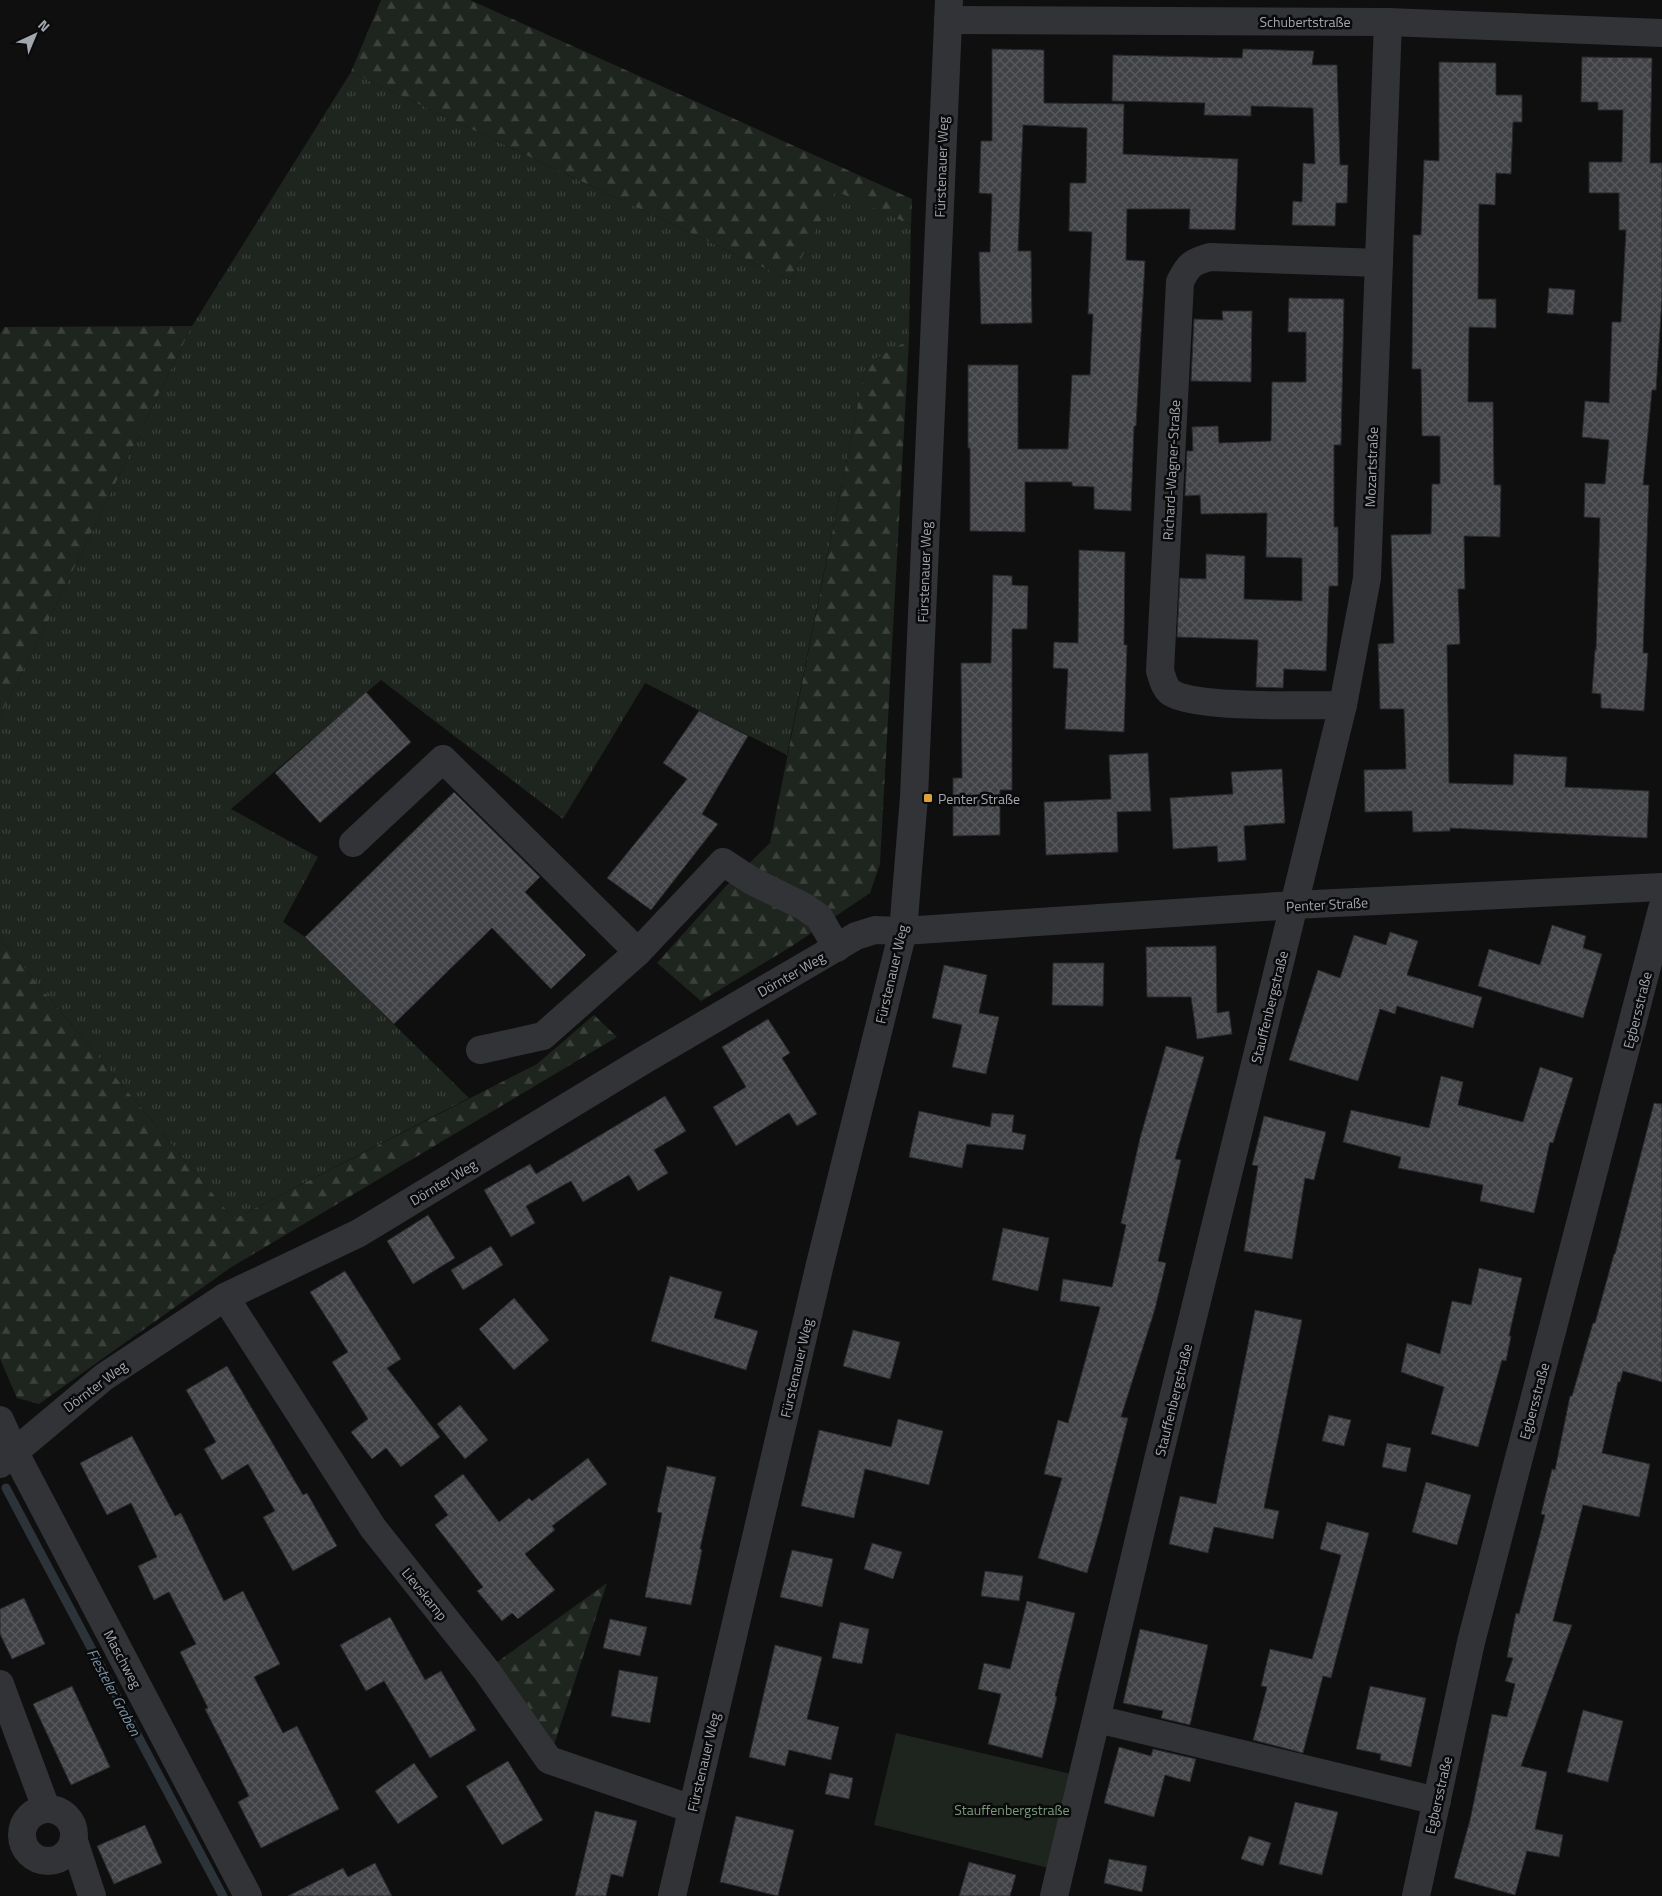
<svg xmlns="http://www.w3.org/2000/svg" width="1662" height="1896" viewBox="0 0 1662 1896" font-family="'Titillium Web',sans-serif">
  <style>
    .grass { fill: url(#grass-tufts) }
    .forest { fill: url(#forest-firs) }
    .green { fill: #1e241e }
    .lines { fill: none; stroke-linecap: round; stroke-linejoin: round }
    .stream { stroke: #2c3339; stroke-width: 9 }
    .building { fill: url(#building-cross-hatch); stroke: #29292c }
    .minor { stroke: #323336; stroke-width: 28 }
    .poi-dot { fill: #dda33a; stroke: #0a0a0b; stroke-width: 2 }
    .labels { text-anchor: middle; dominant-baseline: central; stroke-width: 5; stroke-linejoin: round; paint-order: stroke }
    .street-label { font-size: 14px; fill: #a1a6af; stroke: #0a0a0b }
    .poi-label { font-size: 14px; fill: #a1a6af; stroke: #0a0a0b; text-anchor: start }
    .park-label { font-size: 14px; fill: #7a997b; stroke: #0a0a0b }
    .water-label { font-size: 15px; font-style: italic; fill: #7b94a8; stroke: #0a0a0b }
  </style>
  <defs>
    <pattern id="grass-tufts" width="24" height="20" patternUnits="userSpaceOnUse" patternTransform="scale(1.25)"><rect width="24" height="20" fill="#1e241e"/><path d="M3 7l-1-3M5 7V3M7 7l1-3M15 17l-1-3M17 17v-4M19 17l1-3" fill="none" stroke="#3c413c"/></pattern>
    <pattern id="forest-firs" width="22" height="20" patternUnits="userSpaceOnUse" patternTransform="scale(1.25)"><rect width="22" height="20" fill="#1e241e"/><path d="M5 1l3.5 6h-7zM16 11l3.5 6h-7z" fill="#3c413c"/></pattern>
    <pattern id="building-cross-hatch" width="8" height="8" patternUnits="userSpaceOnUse" patternTransform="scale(1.25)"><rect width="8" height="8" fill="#404245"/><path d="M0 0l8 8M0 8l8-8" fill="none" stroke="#585a5d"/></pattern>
  </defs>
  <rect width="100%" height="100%" fill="#0f0f10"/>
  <path class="grass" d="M 351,72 L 790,280 L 836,190 L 911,225 L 909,340 L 866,365 L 787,755 L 645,683 L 563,819 L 381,680 L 231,809 L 318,857 L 283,922 L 305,937 L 469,1098 L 234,1219 L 0,939 L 0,715 L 40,638 L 192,326 Z"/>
  <g class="forest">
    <path d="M 381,0 L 470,0 L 912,199 L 911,225 L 836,191 L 790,280 L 351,72 Z"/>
    <path d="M 192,326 L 40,638 L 0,715 L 0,334 L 4,327 Z"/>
    <path d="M 909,340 L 880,864 L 870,893 L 792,946 L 701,1001 L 657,963 L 726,886 L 770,843 L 866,364 Z"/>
    <path d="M 0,939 L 234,1219 L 537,1064 L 594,1015 L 617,1037 L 230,1268 L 39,1404 L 17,1398 L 0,1359 Z"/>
    <path d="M 607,1583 L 549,1760 L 486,1670 Z"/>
  </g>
  <path class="green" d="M 896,1733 L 1084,1777 L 1061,1871 L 874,1825 Z"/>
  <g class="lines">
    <path class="stream" d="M 6,1488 L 223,1896"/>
  </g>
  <g class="building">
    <path d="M 992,49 L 1044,50 L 1044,103 L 1124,104 L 1123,154 L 1238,159 L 1235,230 L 1189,229 L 1190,209 L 1127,209 L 1126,260 L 1145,261 L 1136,426 L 1134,426 L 1131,511 L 1094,509 L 1094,487 L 1072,486 L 1072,482 L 1025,482 L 1025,532 L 970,531 L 970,448 L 968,448 L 968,365 L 1018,365 L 1018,449 L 1068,449 L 1072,375 L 1090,375 L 1093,314 L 1088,314 L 1092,232 L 1069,231 L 1070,183 L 1086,183 L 1087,128 L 1023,125 L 1018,251 L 1031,251 L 1032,323 L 981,324 L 979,252 L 990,252 L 992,194 L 979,193 L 981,141 L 992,141 Z"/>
    <path d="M 1243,49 L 1314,51 L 1312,65 L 1337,65 L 1340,165 L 1348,165 L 1347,203 L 1336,203 L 1335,226 L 1292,225 L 1293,201 L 1302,202 L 1303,163 L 1315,164 L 1313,108 L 1251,106 L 1251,116 L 1204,115 L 1205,103 L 1112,101 L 1113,55 L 1242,58 Z"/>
    <path d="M 1582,57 L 1652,58 L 1650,163 L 1662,163 L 1662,299 L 1656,390 L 1652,390 L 1643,485 L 1649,485 L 1643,653 L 1648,653 L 1644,711 L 1601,708 L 1601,694 L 1592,693 L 1595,650 L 1596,650 L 1600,518 L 1584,517 L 1585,483 L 1605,484 L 1609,440 L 1582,437 L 1585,401 L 1609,403 L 1612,322 L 1621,322 L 1626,230 L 1619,230 L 1619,193 L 1589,193 L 1589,162 L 1622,162 L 1623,110 L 1598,110 L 1598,102 L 1581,102 Z"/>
    <path d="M 1439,62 L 1496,63 L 1496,95 L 1522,95 L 1522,122 L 1513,122 L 1511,174 L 1496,173 L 1495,205 L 1479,204 L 1478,299 L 1496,299 L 1496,328 L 1469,327 L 1468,402 L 1493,402 L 1494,485 L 1501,485 L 1500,537 L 1464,536 L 1465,589 L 1458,589 L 1460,644 L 1447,645 L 1449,783 L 1513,785 L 1514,754 L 1567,757 L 1565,787 L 1649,791 L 1647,838 L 1450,828 L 1450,831 L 1413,832 L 1412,811 L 1365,812 L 1364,770 L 1406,769 L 1404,709 L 1380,709 L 1378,644 L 1394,643 L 1391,535 L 1431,534 L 1432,484 L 1440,484 L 1440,436 L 1422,436 L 1421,369 L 1412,369 L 1413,235 L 1421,235 L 1424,160 L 1439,161 Z"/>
    <path d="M 1549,288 L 1575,290 L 1573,315 L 1547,313 Z"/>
    <path d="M 1289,298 L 1344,299 L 1341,445 L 1334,445 L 1334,527 L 1338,527 L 1338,586 L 1329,586 L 1326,671 L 1284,669 L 1283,688 L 1256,687 L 1258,640 L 1177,637 L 1180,578 L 1206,579 L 1206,554 L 1245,556 L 1244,599 L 1302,601 L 1302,558 L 1266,557 L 1267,513 L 1201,514 L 1200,495 L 1185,496 L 1187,451 L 1193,451 L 1192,427 L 1218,426 L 1219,443 L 1271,441 L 1272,382 L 1306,382 L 1306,332 L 1288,332 Z"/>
    <path d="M 1222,311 L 1252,311 L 1251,382 L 1191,381 L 1194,319 L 1223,320 Z"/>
    <path d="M 1079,550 L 1125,552 L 1124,645 L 1127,645 L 1124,732 L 1065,729 L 1068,669 L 1053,668 L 1054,642 L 1078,643 Z"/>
    <path d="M 993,575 L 1012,576 L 1012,585 L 1028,586 L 1027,629 L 1012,629 L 1012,790 L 1000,790 L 1000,835 L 953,836 L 953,778 L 962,778 L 961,663 L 991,663 Z"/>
    <path d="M 366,692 L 411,742 L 320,823 L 275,773 Z"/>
    <path d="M 699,711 L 748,736 L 702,814 L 718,824 L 651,910 L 607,878 L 687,779 L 663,763 Z"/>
    <path d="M 1148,753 L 1151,811 L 1117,812 L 1118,852 L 1046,855 L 1044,802 L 1111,799 L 1109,755 Z"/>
    <path d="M 1282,769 L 1285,823 L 1244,826 L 1246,860 L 1218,862 L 1217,846 L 1173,849 L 1170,798 L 1233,794 L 1231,772 Z"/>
    <path d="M 454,792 L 540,877 L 525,892 L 586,955 L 551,989 L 492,928 L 394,1024 L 305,937 Z"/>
    <path d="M 1552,925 L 1586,936 L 1583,948 L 1602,954 L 1583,1018 L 1478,986 L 1489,949 L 1540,965 Z"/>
    <path d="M 1390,932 L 1418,941 L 1407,975 L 1482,997 L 1473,1028 L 1397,1006 L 1395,1014 L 1380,1009 L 1358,1081 L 1289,1060 L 1318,970 L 1340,978 L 1354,935 L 1386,945 Z"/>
    <path d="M 1216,946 L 1217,1013 L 1229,1011 L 1232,1034 L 1197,1039 L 1191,997 L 1147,997 L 1146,947 Z"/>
    <path d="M 1053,963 L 1104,963 L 1103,1006 L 1052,1005 Z"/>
    <path d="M 944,965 L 987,975 L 979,1013 L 999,1017 L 986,1074 L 952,1067 L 962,1025 L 932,1018 Z"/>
    <path d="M 768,1019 L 790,1053 L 782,1058 L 817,1114 L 797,1126 L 789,1113 L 736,1146 L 713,1107 L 746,1087 L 722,1047 Z"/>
    <path d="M 1166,1046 L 1204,1057 L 1175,1159 L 1181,1160 L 1158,1261 L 1166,1263 L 1155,1309 L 1121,1417 L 1128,1418 L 1101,1525 L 1087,1573 L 1038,1558 L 1062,1478 L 1044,1474 L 1058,1420 L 1068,1423 L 1100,1307 L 1060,1301 L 1063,1279 L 1112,1287 L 1126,1225 L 1121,1223 L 1140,1138 Z"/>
    <path d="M 1540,1067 L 1573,1078 L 1553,1143 L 1550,1142 L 1534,1213 L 1480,1201 L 1483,1185 L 1398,1168 L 1401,1157 L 1343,1142 L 1351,1110 L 1429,1128 L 1441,1076 L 1463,1082 L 1458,1105 L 1523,1122 Z"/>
    <path d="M 665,1096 L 686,1131 L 654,1150 L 668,1173 L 638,1191 L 629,1175 L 583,1202 L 571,1181 L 526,1206 L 535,1223 L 511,1237 L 484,1190 L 530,1164 L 536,1174 Z"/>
    <path d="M 1654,1103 L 1662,1104 L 1662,1382 L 1623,1371 L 1620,1382 L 1618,1382 L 1602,1453 L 1650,1464 L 1639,1517 L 1583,1505 L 1553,1621 L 1572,1625 L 1521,1766 L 1547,1772 L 1535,1829 L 1563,1835 L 1559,1857 L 1527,1851 L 1515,1895 L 1454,1878 L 1470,1820 L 1492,1714 L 1507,1717 L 1515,1684 L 1505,1681 L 1513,1658 L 1507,1657 L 1516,1613 L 1519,1614 L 1545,1515 L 1541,1514 L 1552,1469 L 1555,1470 L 1570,1396 L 1572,1396 L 1593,1323 L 1595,1323 L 1614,1254 L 1615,1254 Z"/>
    <path d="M 919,1111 L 990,1127 L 992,1113 L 1014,1115 L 1012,1132 L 1026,1135 L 1023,1150 L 967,1144 L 962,1168 L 909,1157 Z"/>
    <path d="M 1264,1116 L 1326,1132 L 1314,1180 L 1305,1178 L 1292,1259 L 1244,1251 L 1258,1166 L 1252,1165 Z"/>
    <path d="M 428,1215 L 455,1258 L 413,1284 L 387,1241 Z"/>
    <path d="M 1003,1228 L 1049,1238 L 1038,1291 L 992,1280 Z"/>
    <path d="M 491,1246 L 503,1265 L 463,1290 L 451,1270 Z"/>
    <path d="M 1479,1268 L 1522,1278 L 1509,1336 L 1511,1336 L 1506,1361 L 1502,1360 L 1478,1447 L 1431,1434 L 1444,1387 L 1401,1372 L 1407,1343 L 1440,1354 L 1452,1301 L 1471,1305 Z"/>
    <path d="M 345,1271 L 401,1359 L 387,1368 L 440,1437 L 401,1467 L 386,1448 L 372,1459 L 351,1432 L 368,1419 L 332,1362 L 348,1352 L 310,1292 Z"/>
    <path d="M 670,1276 L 722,1292 L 714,1318 L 758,1331 L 746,1370 L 651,1341 Z"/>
    <path d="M 514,1298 L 549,1340 L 514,1370 L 479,1329 Z"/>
    <path d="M 1255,1310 L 1302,1320 L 1264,1508 L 1279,1511 L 1273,1539 L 1214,1527 L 1208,1553 L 1169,1544 L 1180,1496 L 1216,1504 Z"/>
    <path d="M 853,1330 L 900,1342 L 890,1379 L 843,1366 Z"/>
    <path d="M 227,1366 L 303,1495 L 307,1493 L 337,1546 L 293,1571 L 263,1517 L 275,1511 L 248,1464 L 222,1480 L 204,1449 L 216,1442 L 186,1390 Z"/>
    <path d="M 460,1405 L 488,1440 L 465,1459 L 437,1424 Z"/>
    <path d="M 1329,1415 L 1351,1420 L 1344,1446 L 1322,1441 Z"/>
    <path d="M 898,1419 L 943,1431 L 929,1485 L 865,1469 L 854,1518 L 801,1506 L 819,1430 L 891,1447 Z"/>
    <path d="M 132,1436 L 175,1516 L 181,1513 L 224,1601 L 243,1591 L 280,1664 L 254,1677 L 283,1733 L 297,1726 L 339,1809 L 261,1848 L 238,1802 L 249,1796 L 205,1709 L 208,1708 L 180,1652 L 196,1644 L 169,1592 L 154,1600 L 138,1566 L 157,1557 L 131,1503 L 107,1515 L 80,1463 Z"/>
    <path d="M 1387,1443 L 1411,1448 L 1406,1472 L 1382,1467 Z"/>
    <path d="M 588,1458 L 607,1484 L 552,1526 L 555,1530 L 525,1554 L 555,1590 L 518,1619 L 512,1613 L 502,1621 L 477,1591 L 483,1587 L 435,1525 L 448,1515 L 434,1496 L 463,1474 L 499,1522 L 529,1498 L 532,1501 Z"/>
    <path d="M 667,1466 L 716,1477 L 700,1549 L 702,1550 L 691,1605 L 645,1597 L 662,1513 L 657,1512 Z"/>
    <path d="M 1426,1482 L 1471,1495 L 1457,1545 L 1412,1532 Z"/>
    <path d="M 1327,1522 L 1369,1533 L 1331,1678 L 1323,1676 L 1303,1753 L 1253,1740 L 1267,1687 L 1261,1686 L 1270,1649 L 1312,1659 L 1341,1555 L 1320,1549 Z"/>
    <path d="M 872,1543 L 902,1552 L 893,1579 L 864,1569 Z"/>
    <path d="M 792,1550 L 833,1559 L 822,1607 L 780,1597 Z"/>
    <path d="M 985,1571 L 1023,1576 L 1019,1601 L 981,1596 Z"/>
    <path d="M 24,1598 L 45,1644 L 12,1659 L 0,1634 L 0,1609 Z"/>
    <path d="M 1027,1601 L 1075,1613 L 1055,1696 L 1057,1697 L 1042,1758 L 988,1744 L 1001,1694 L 978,1689 L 984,1663 L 1010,1669 Z"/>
    <path d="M 390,1617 L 425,1680 L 441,1671 L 476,1730 L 430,1758 L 384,1681 L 366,1691 L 340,1645 Z"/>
    <path d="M 610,1619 L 647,1627 L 640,1656 L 603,1648 Z"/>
    <path d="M 840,1622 L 869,1629 L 862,1664 L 832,1658 Z"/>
    <path d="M 1140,1629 L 1208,1645 L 1190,1725 L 1161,1718 L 1163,1711 L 1123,1703 Z"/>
    <path d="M 775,1645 L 822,1657 L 807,1719 L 839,1727 L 831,1760 L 789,1750 L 785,1766 L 749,1757 Z"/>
    <path d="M 619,1670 L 658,1677 L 650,1723 L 611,1716 Z"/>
    <path d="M 72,1686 L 110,1767 L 71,1785 L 33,1704 Z"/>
    <path d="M 1370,1686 L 1426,1698 L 1411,1767 L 1380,1760 L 1381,1754 L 1356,1749 Z"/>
    <path d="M 1583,1710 L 1623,1721 L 1608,1782 L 1567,1772 Z"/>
    <path d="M 1119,1747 L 1151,1756 L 1153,1749 L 1196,1759 L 1190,1782 L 1165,1775 L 1154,1817 L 1104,1803 Z"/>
    <path d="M 508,1761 L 543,1820 L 502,1845 L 466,1786 Z"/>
    <path d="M 414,1763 L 438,1797 L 398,1824 L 375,1791 Z"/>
    <path d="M 830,1773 L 853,1778 L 849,1799 L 825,1794 Z"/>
    <path d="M 1295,1802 L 1338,1812 L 1322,1875 L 1279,1864 Z"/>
    <path d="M 595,1811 L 637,1821 L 623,1877 L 611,1874 L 606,1896 L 575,1896 Z"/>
    <path d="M 736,1816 L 794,1830 L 778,1896 L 720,1882 Z"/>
    <path d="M 145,1825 L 162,1863 L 114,1884 L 97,1846 Z"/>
    <path d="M 1249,1836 L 1271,1843 L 1263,1866 L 1241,1859 Z"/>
    <path d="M 1109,1859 L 1147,1866 L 1142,1892 L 1104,1883 Z"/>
    <path d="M 969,1862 L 1016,1875 L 1010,1896 L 959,1896 Z"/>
    <path d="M 375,1863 L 392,1896 L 288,1896 L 343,1868 L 348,1877 Z"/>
  </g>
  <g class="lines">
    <g class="minor">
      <path d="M 948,20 L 1388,22 L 1662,33"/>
      <path d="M 1343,705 C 1309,705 1193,709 1170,692 C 1164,687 1163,679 1160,671 L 1180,282 C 1188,265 1192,262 1210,257 L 1379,263"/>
      <path d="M 353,843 L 443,759 L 638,952 L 723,862 L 752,881 L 803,906 L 819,917 L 837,948"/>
      <path d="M 480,1050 L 543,1036 L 638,952"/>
      <path d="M 225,1297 L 373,1528 L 486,1670 L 549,1760 L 692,1809"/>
      <path d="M 0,1420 L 14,1451 L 248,1896"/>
      <path d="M 0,1464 L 104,1377 L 225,1297 L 359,1233 L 644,1060 L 856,936 L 875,930 L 903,931 L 1294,905 L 1662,887"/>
      <path d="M 0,1684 L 46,1808"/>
      <path d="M 1097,1719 L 1437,1801"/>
      <circle cx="48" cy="1835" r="26"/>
      <path d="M 74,1841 L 92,1896"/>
      <path d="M 672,1896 L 820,1264 L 903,931 L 914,797 L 949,0"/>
      <path d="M 1054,1896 L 1154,1476 L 1343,705 L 1367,578 L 1388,22"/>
      <path d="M 1416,1896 L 1471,1642 L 1662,909"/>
    </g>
  </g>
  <rect class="poi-dot" x="923" y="793" width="10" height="10" rx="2.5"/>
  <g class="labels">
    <g class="street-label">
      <text x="1305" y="21">Schubertstraße</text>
      <text transform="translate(941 167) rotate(-88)">Fürstenauer Weg</text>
      <text transform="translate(1371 467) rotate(-88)">Mozartstraße</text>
      <text transform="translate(1171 470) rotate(-87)">Richard-Wagner-Straße</text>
      <text transform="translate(924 572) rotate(-88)">Fürstenauer Weg</text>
      <text transform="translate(1327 904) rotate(-3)">Penter Straße</text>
      <text transform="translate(791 974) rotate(-30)">Dörnter Weg</text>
      <text transform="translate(891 974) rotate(-77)">Fürstenauer Weg</text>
      <text transform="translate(1269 1007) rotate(-76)">Stauffenbergstraße</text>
      <text transform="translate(1637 1010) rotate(-76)">Egbersstraße</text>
      <text transform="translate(443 1182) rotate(-31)">Dörnter Weg</text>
      <text transform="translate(796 1368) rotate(-77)">Fürstenauer Weg</text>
      <text transform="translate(95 1386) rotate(-37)">Dörnter Weg</text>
      <text transform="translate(1173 1400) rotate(-76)">Stauffenbergstraße</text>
      <text transform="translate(1534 1401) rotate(-75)">Egbersstraße</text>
      <text transform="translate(425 1594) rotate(51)">Lievskamp</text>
      <text transform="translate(123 1659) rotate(62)">Maschweg</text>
      <text transform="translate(703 1762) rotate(-77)">Fürstenauer Weg</text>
      <text transform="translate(1438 1795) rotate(-77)">Egbersstraße</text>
    </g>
    <g class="poi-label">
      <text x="938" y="798">Penter Straße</text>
    </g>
    <g class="park-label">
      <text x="1012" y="1809">Stauffenbergstraße</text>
    </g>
    <g class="water-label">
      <text transform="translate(114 1692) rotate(62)">Fiesteler Graben</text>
    </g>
  </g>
  <g transform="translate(35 35) rotate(44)" stroke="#0a0a0b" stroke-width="4" paint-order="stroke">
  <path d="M0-4L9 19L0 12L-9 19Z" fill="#a1a6af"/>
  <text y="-8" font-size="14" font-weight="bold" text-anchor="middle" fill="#a1a6af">N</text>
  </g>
</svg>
